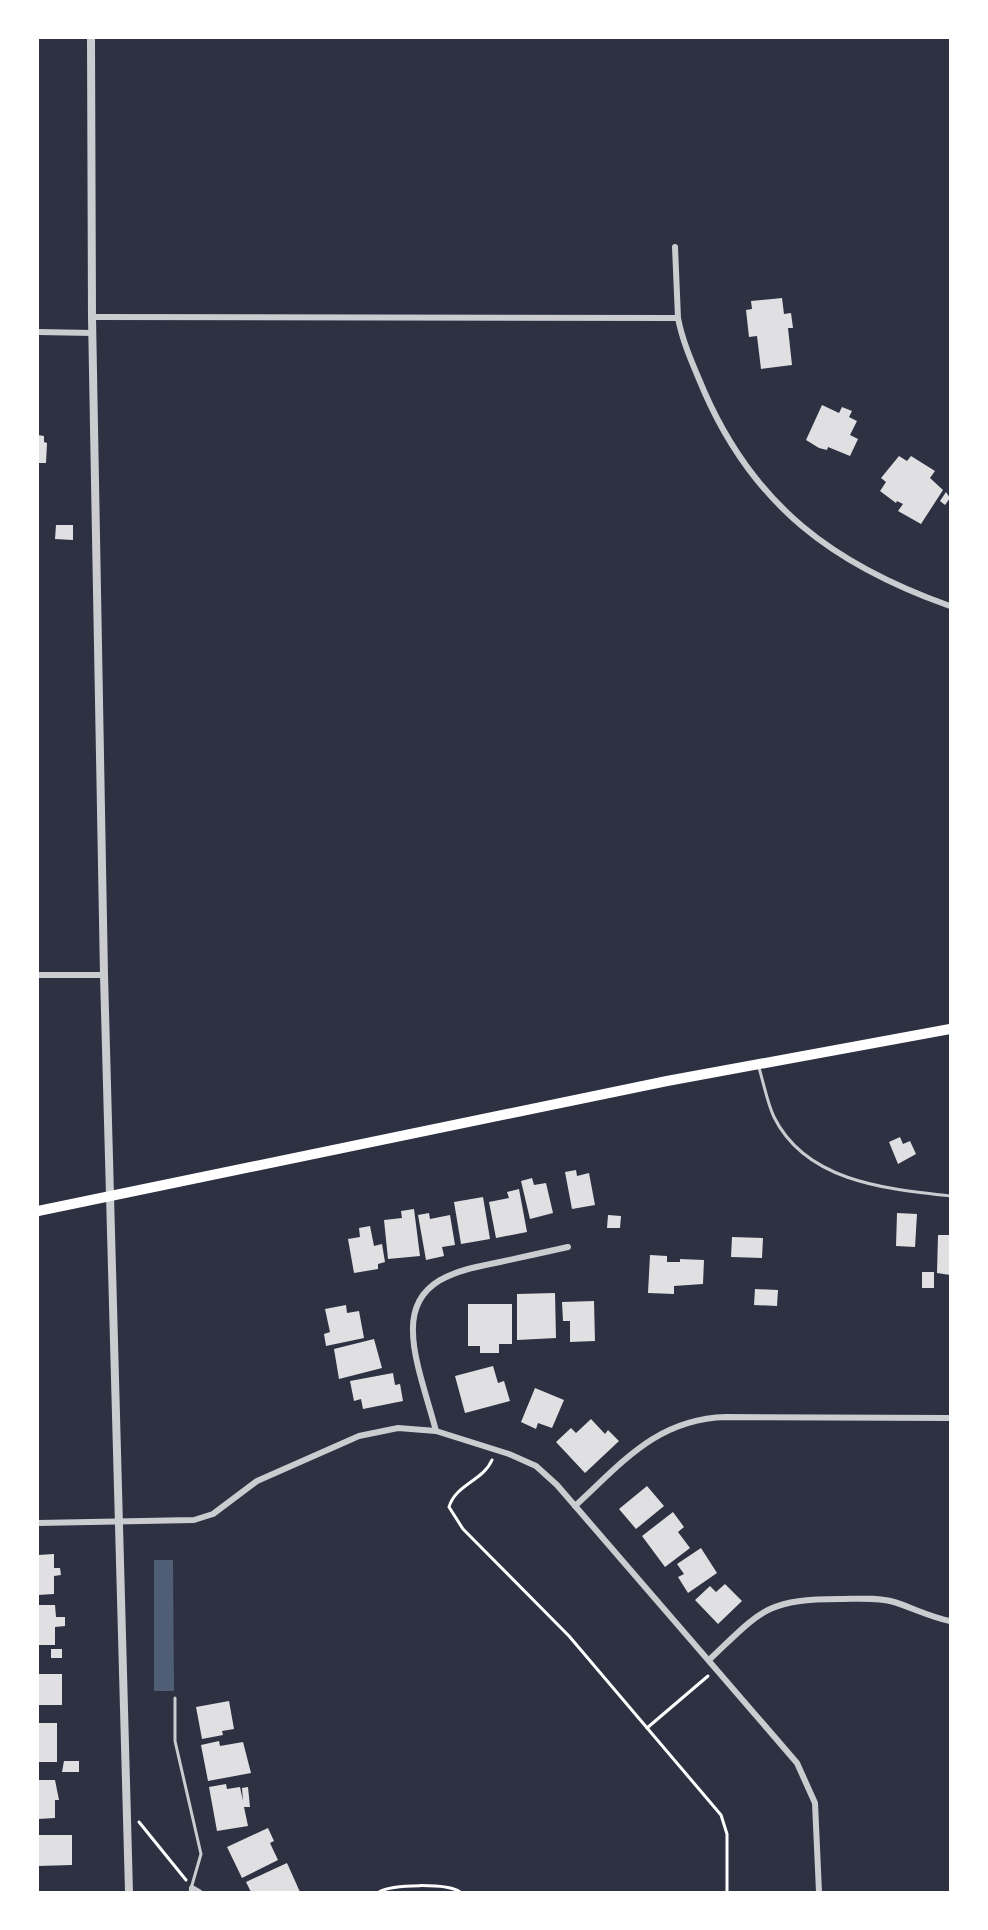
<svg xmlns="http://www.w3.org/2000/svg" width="988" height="1930" viewBox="0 0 988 1930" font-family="'Fira Sans',sans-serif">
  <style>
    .water { fill: #4f5d75 }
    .building { fill: #e0e0e3 }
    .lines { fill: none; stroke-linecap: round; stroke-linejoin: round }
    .path { stroke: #fff; stroke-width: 3 }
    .service { stroke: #caccd0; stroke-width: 3 }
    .minor { stroke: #caccd0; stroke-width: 6 }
    .tertiary { stroke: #caccd0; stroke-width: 8 }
    .primary { stroke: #fff; stroke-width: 10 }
  </style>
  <rect width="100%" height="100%" fill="#2d3142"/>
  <path class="water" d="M 154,1560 L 173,1560 L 174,1691 L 154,1691 Z"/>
  <g class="building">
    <path d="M 782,298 L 784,314 L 791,313 L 793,328 L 788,328 L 792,365 L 761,369 L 757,336 L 749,337 L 746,310 L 752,309 L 751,301 Z"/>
    <path d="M 822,405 L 839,413 L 842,407 L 852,411 L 849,417 L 857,421 L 850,435 L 858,439 L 850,456 L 828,447 L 827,450 L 819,448 L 806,440 Z"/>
    <path d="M 38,435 L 44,436 L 44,442 L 47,443 L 46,463 L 38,463 Z"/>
    <path d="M 899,456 L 907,461 L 911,456 L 935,471 L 930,478 L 943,490 L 921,524 L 898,511 L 903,504 L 897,501 L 896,503 L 880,491 L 886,482 L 881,478 Z"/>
    <path d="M 946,492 L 950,498 L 945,505 L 940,501 Z"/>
    <path d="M 56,525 L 73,525 L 73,540 L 55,539 Z"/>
    <path d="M 900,1137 L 903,1144 L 910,1141 L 916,1154 L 898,1164 L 889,1142 Z"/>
    <path d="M 576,1170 L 577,1176 L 589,1173 L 595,1205 L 572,1209 L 565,1172 Z"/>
    <path d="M 532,1178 L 534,1185 L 546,1183 L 553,1213 L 530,1219 L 521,1181 Z"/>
    <path d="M 519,1189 L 527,1232 L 496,1238 L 489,1202 L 509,1198 L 507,1192 Z"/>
    <path d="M 483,1197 L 490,1239 L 461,1244 L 454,1202 Z"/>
    <path d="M 414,1209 L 420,1256 L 388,1259 L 384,1220 L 402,1218 L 401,1211 Z"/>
    <path d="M 429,1213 L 430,1219 L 450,1215 L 455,1245 L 442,1247 L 444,1256 L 426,1260 L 418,1215 Z"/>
    <path d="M 897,1213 L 917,1214 L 915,1247 L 896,1246 Z"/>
    <path d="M 608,1215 L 621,1216 L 620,1228 L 607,1228 Z"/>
    <path d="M 370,1226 L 374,1246 L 382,1244 L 385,1262 L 378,1264 L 378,1269 L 354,1273 L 348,1239 L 360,1237 L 359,1228 Z"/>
    <path d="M 938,1235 L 950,1235 L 950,1275 L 937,1273 Z"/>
    <path d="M 732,1237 L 763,1238 L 762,1258 L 731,1257 Z"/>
    <path d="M 650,1255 L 667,1256 L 667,1262 L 680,1262 L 680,1259 L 704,1260 L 703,1284 L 674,1286 L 674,1294 L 648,1293 Z"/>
    <rect x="922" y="1272" width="12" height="16"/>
    <path d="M 755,1289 L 778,1290 L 777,1306 L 754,1305 Z"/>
    <path d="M 555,1293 L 556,1338 L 517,1340 L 517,1294 Z"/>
    <path d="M 594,1301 L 595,1341 L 570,1342 L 570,1321 L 563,1321 L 562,1302 Z"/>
    <path d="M 468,1304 L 512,1304 L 512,1344 L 499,1344 L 499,1353 L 480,1353 L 480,1346 L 468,1346 Z"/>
    <path d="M 346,1305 L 347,1313 L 359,1311 L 364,1338 L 326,1346 L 324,1334 L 330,1332 L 325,1309 Z"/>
    <path d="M 374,1339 L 382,1368 L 339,1379 L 334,1349 Z"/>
    <path d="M 493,1366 L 498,1383 L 504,1381 L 510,1401 L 465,1413 L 455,1376 Z"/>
    <path d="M 393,1373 L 395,1385 L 400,1384 L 403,1401 L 363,1409 L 361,1399 L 354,1401 L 350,1381 Z"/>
    <path d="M 535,1388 L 564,1400 L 552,1428 L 538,1423 L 536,1429 L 521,1422 Z"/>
    <path d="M 591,1419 L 605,1434 L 608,1430 L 619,1441 L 585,1473 L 556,1442 L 571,1428 L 576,1433 Z"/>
    <path d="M 647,1486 L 664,1506 L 636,1529 L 619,1509 Z"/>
    <path d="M 673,1512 L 684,1527 L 678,1532 L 690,1548 L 665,1567 L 642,1536 Z"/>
    <path d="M 701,1548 L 717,1573 L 688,1593 L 678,1577 L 684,1574 L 677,1564 Z"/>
    <path d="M 54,1554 L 54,1568 L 60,1568 L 61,1575 L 54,1576 L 54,1594 L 38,1595 L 38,1555 Z"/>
    <path d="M 725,1584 L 742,1601 L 718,1624 L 695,1600 L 710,1586 L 716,1592 Z"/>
    <path d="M 38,1605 L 55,1605 L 56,1617 L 65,1617 L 65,1626 L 55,1627 L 55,1645 L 38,1645 Z"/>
    <rect x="51" y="1649" width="11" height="9"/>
    <rect x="38" y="1674" width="24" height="31"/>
    <path d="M 229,1701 L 234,1729 L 222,1731 L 223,1735 L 202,1739 L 196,1707 Z"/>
    <rect x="38" y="1723" width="19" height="39"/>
    <path d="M 219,1741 L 220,1746 L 243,1742 L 251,1773 L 208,1781 L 201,1745 Z"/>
    <path d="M 64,1761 L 79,1761 L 79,1772 L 62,1772 Z"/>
    <path d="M 38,1780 L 55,1780 L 59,1800 L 55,1800 L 55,1818 L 38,1819 Z"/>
    <path d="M 226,1784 L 227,1789 L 240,1787 L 243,1801 L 242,1788 L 248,1787 L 250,1807 L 244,1807 L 248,1826 L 217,1831 L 209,1787 Z"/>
    <path d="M 268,1828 L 274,1841 L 270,1843 L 278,1860 L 242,1878 L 227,1847 Z"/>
    <path d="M 38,1835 L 72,1835 L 72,1865 L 38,1866 Z"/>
    <path d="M 287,1863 L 300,1892 L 251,1892 L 246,1882 Z"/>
  </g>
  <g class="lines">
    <g class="path">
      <path d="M 492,1460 C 483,1481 456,1484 449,1507 L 463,1529 L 569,1636 L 721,1815 L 727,1834 L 727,1892"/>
      <path d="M 647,1728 L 708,1676"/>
      <path d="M 139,1822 L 186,1880"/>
      <path d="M 379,1892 C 392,1884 447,1883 460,1892"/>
    </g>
    <g class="service">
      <path d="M 759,1068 C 764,1084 767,1102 774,1117 C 806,1182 887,1189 950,1196"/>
      <path d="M 175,1698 L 175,1741 L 201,1854 L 190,1892"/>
    </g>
    <g class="minor">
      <path d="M 675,247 L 678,318"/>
      <path d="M 92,317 L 678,318 C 683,344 694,367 704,391 C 754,506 834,565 950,606"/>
      <path d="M 38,332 L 93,333"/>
      <path d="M 38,975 L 104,975"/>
      <path d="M 436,1431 C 429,1403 413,1360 413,1332 C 411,1278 460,1270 500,1262 C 523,1257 545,1252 568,1247"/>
      <path d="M 575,1506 C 623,1462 657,1419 726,1417 L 950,1418"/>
      <path d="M 38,1523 L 194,1520 L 213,1514 L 257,1481 L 359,1436 L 398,1428 L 436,1431 L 509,1454 L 536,1466 L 557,1485 L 797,1763 L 815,1803 L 819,1892"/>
      <path d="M 709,1660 C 760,1612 765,1599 839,1599 C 857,1599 877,1597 894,1602 C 913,1608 930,1617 950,1621"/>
      <path d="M 192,1888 L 199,1892"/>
    </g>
    <path class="tertiary" d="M 91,38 L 92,317 L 104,975 L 129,1892"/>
    <path class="primary" d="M 38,1211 L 667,1081 L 950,1029"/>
  </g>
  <rect width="988" height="1930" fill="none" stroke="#ffffff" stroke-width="78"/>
</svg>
